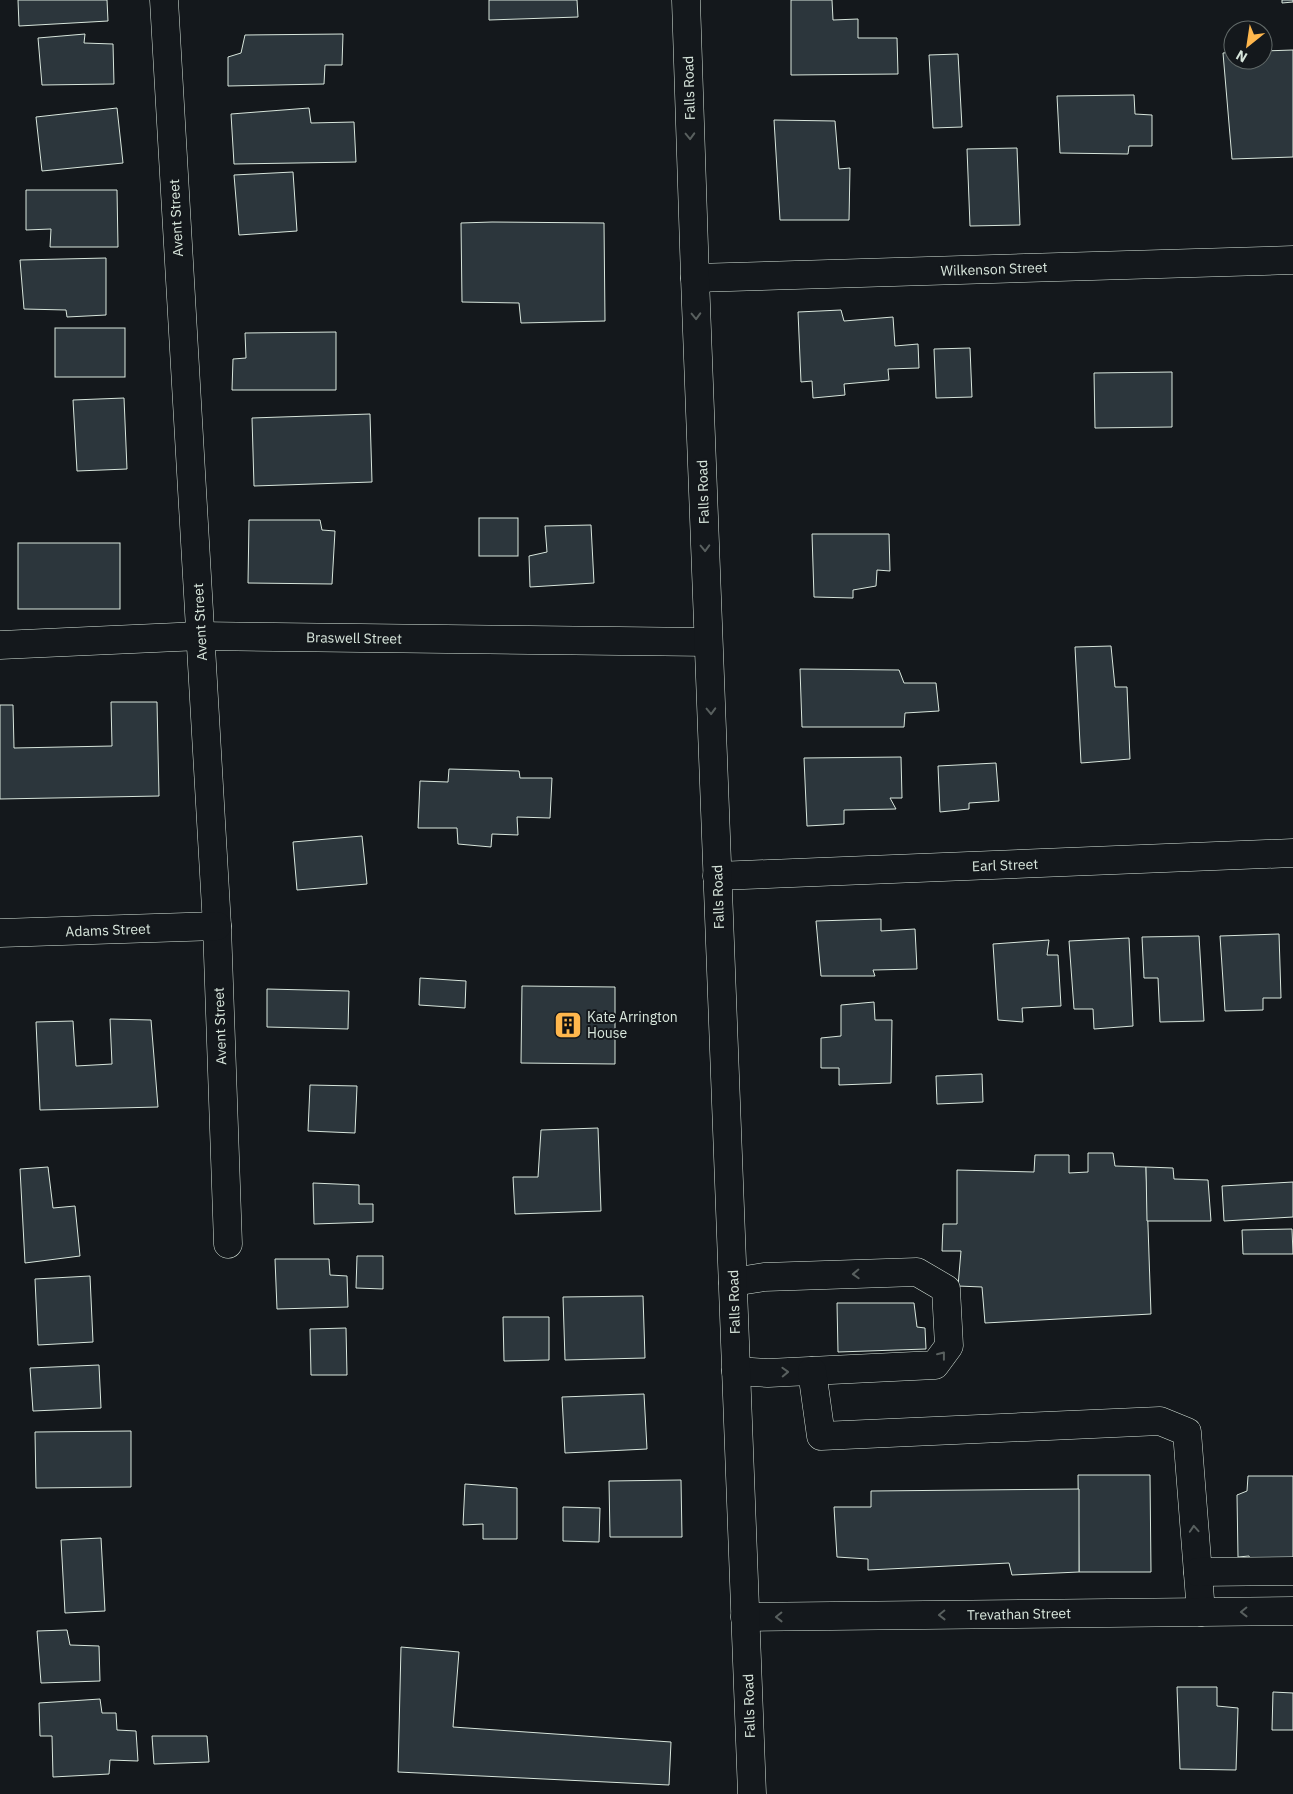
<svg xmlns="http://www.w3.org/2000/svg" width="1293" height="1794" viewBox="0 0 1293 1794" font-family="'IBM Plex Sans',sans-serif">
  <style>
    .building { fill: #2c363c; stroke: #d8e6dc }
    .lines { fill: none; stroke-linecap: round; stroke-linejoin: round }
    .minor-casing { stroke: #d8e6dc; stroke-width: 29 }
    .major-casing { stroke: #d8e6dc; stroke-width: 29 }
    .minor { stroke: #14181c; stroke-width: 28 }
    .major { stroke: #14181c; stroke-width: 28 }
    .oneway { stroke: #59605f }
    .labels { text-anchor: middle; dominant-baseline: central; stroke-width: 4; stroke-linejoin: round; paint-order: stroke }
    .street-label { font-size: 14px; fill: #d8e6dc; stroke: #14181c }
    .poi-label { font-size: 14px; fill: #d8e6dc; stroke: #14181c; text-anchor: start }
  </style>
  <rect width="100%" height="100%" fill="#14181c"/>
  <g class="building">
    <path d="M 18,0 L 107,0 L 108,21 L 19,26 Z"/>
    <path d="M 489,0 L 577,0 L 578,17 L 489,20 Z"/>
    <path d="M 791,0 L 832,0 L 833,20 L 858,19 L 858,38 L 897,38 L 898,74 L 791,75 Z"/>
    <path d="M 1282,0 L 1293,0 L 1293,2 L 1282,3 Z"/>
    <path d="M 85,34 L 84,43 L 113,44 L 114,84 L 42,85 L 38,38 Z"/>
    <path d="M 343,34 L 342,65 L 325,65 L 324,84 L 228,86 L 228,57 L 241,53 L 245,35 Z"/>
    <path d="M 1293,50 L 1293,157 L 1232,159 L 1223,53 L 1233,52 L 1233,60 L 1263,60 L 1263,51 Z"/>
    <path d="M 958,54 L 962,127 L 933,128 L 929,55 Z"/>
    <path d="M 1134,95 L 1135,114 L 1152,115 L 1152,146 L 1129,146 L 1128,154 L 1060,153 L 1057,96 Z"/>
    <path d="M 117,108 L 123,163 L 42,171 L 36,117 Z"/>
    <path d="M 309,108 L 311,123 L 354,122 L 356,162 L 234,164 L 231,114 Z"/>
    <path d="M 774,120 L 835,121 L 839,169 L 850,168 L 849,220 L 780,220 Z"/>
    <path d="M 1017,148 L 1020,225 L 970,226 L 967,149 Z"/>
    <path d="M 293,172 L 297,231 L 239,235 L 234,175 Z"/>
    <path d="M 26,190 L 117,190 L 118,247 L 50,247 L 51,229 L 26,230 Z"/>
    <path d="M 492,222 L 604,223 L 605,321 L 521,323 L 519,303 L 462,302 L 461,223 Z"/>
    <path d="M 106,258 L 106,315 L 67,317 L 66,310 L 24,309 L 20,260 Z"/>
    <path d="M 841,310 L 844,321 L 893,317 L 895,346 L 918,344 L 919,368 L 888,369 L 889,380 L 844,384 L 845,395 L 813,398 L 812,381 L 801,382 L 798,312 Z"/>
    <rect x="55" y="328" width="70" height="49"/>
    <path d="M 336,332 L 336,390 L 232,390 L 233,359 L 246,358 L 245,333 Z"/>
    <path d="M 970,348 L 972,397 L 936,398 L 934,349 Z"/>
    <path d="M 1172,372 L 1172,427 L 1095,428 L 1094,373 Z"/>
    <path d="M 124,398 L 127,469 L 77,471 L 73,400 Z"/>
    <path d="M 370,414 L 372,482 L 254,486 L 252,418 Z"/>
    <rect x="479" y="518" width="39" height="38"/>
    <path d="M 249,520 L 320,520 L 322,530 L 335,531 L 332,584 L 248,583 Z"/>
    <path d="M 591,525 L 594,583 L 530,587 L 529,556 L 547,552 L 545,526 Z"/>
    <path d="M 812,534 L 889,534 L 890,571 L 877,570 L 876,586 L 853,590 L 853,598 L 814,597 Z"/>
    <rect x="18" y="543" width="102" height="66"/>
    <path d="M 1111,646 L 1115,687 L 1127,687 L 1130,759 L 1081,763 L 1075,647 Z"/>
    <path d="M 800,669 L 899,670 L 904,683 L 936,683 L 939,711 L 905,713 L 904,727 L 802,727 Z"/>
    <path d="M 111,702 L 157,702 L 159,796 L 0,799 L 0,705 L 13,705 L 14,748 L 112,746 Z"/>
    <path d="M 901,757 L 902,798 L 890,798 L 896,809 L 844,810 L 844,824 L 807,826 L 804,758 Z"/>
    <path d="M 996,763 L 999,801 L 969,803 L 969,809 L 940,812 L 938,766 Z"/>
    <path d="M 449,769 L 519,771 L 520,778 L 552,778 L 550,818 L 517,817 L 518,835 L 492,834 L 491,847 L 458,844 L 457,828 L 418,828 L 420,781 L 448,782 Z"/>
    <path d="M 362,836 L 367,884 L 297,890 L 293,842 Z"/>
    <path d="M 881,919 L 881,931 L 915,929 L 917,969 L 873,970 L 875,976 L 821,976 L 816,921 Z"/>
    <path d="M 1279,934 L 1281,998 L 1263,998 L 1263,1010 L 1225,1011 L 1220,936 Z"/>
    <path d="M 1199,936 L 1204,1021 L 1160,1022 L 1158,978 L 1144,978 L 1142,937 Z"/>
    <path d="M 1129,938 L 1133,1026 L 1094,1029 L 1093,1009 L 1074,1009 L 1069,941 Z"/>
    <path d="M 1049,940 L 1047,955 L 1058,955 L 1061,1006 L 1022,1008 L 1023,1022 L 998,1020 L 993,944 Z"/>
    <path d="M 420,978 L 466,981 L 465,1008 L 419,1005 Z"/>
    <path d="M 522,986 L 615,987 L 615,1064 L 521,1063 Z"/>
    <path d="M 267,989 L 349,991 L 348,1029 L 267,1027 Z"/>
    <path d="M 874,1002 L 875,1020 L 892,1020 L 891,1083 L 839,1085 L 839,1068 L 821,1068 L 821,1038 L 841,1036 L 841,1005 Z"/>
    <path d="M 110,1019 L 151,1020 L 158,1107 L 40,1110 L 36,1022 L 73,1021 L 76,1066 L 112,1064 Z"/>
    <path d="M 982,1074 L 983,1102 L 937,1104 L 936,1076 Z"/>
    <path d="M 310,1085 L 357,1086 L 355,1133 L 308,1131 Z"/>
    <path d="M 598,1128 L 601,1211 L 515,1214 L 513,1177 L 538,1177 L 541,1130 Z"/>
    <path d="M 1088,1153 L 1113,1153 L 1115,1166 L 1146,1167 L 1151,1314 L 985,1323 L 982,1287 L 958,1286 L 961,1251 L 942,1251 L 943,1224 L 957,1224 L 957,1170 L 1034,1172 L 1035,1155 L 1069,1155 L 1069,1173 L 1088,1172 Z"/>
    <path d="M 48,1167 L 53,1208 L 75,1206 L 80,1256 L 25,1263 L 20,1169 Z"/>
    <path d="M 1146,1167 L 1173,1168 L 1174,1179 L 1208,1180 L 1211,1221 L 1147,1221 Z"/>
    <path d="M 1293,1182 L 1293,1217 L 1224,1221 L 1222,1186 Z"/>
    <path d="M 313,1183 L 359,1185 L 359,1204 L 373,1204 L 373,1222 L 314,1224 Z"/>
    <path d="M 1292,1229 L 1293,1254 L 1243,1254 L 1242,1230 Z"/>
    <path d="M 357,1256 L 383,1256 L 383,1289 L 356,1288 Z"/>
    <path d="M 275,1259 L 329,1259 L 330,1275 L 347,1276 L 348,1307 L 277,1309 Z"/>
    <path d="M 90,1276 L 93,1342 L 38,1345 L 35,1279 Z"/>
    <path d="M 643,1296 L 645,1358 L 565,1360 L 563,1297 Z"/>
    <path d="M 837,1303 L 914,1303 L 917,1327 L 925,1328 L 926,1349 L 838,1352 Z"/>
    <path d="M 503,1317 L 549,1317 L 549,1360 L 504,1361 Z"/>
    <path d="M 346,1328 L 347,1375 L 311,1375 L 310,1329 Z"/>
    <path d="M 99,1365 L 101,1408 L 33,1411 L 30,1368 Z"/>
    <path d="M 644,1394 L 647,1449 L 565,1453 L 562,1397 Z"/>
    <path d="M 131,1431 L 131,1487 L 36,1488 L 35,1432 Z"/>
    <path d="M 1078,1475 L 1150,1475 L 1151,1572 L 1079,1572 Z"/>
    <path d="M 1248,1476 L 1293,1476 L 1293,1568 L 1253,1568 L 1249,1556 L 1238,1557 L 1237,1495 L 1247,1491 Z"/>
    <path d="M 681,1480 L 682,1537 L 610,1537 L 609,1481 Z"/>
    <path d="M 465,1484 L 517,1488 L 517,1539 L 483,1539 L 483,1524 L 463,1525 Z"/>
    <path d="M 1079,1489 L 1079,1572 L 1012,1575 L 1009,1563 L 868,1570 L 868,1559 L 837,1557 L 834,1507 L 871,1507 L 871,1491 Z"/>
    <path d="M 563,1507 L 600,1508 L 599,1542 L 563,1541 Z"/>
    <path d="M 101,1538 L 105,1611 L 65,1613 L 61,1540 Z"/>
    <path d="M 67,1630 L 70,1645 L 99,1646 L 100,1681 L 41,1683 L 37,1631 Z"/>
    <path d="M 401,1647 L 459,1652 L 453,1727 L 671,1742 L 669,1785 L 398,1772 Z"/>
    <path d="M 1177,1687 L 1217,1687 L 1217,1706 L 1238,1708 L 1236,1770 L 1180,1769 Z"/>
    <path d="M 1273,1692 L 1293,1693 L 1293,1730 L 1272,1730 Z"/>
    <path d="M 100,1699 L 102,1713 L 116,1713 L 117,1730 L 136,1731 L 138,1761 L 110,1760 L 109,1774 L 53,1777 L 52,1736 L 40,1736 L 39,1703 Z"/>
    <path d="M 152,1736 L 207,1736 L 209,1762 L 154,1764 Z"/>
  </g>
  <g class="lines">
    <g class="minor-casing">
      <g id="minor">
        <path d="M 164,0 L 217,926 L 228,1244"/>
        <path d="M 695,278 L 1293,260"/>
        <path d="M 0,645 L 200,636 L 708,642"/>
        <path d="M 717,876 L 1293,853"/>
        <path d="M 0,933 L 217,926"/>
        <path d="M 733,1282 L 764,1277 L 917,1272 L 946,1289 L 949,1346 L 935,1365 L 768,1373 L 736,1371"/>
        <path d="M 812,1371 L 821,1436 L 1160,1421 L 1187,1432 L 1201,1612"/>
        <path d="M 1198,1572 L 1293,1571"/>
        <path d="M 745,1617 L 1293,1611"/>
      </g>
    </g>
    <g class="major-casing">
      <path id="major" d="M 686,0 L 695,278 L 752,1794"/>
    </g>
    <use href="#minor" class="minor"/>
    <use href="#major" class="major"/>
  </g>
  <defs><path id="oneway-chevron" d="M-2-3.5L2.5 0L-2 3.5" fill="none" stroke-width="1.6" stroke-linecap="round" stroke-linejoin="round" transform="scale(1.25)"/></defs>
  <g class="oneway">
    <use href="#oneway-chevron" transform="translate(690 136) rotate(88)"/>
    <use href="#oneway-chevron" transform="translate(696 316) rotate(88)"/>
    <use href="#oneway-chevron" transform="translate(705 548) rotate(88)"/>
    <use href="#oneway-chevron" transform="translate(711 711) rotate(88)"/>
    <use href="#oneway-chevron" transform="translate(856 1274) rotate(178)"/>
    <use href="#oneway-chevron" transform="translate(942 1355) rotate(-52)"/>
    <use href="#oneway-chevron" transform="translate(785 1372) rotate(-2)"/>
    <use href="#oneway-chevron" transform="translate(1194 1529) rotate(-94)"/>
    <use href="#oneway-chevron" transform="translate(1244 1612) rotate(179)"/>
    <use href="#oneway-chevron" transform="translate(942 1615) rotate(179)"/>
    <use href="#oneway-chevron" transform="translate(779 1617) rotate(179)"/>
  </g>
  <defs>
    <g id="building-square" transform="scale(1.4375)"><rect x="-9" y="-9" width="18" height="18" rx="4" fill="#ffb74d" stroke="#14181c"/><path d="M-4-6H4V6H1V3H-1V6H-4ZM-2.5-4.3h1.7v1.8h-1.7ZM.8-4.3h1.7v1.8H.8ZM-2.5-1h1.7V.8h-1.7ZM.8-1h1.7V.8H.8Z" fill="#111"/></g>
  </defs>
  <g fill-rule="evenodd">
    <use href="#building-square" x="568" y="1025"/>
  </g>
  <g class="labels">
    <g class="street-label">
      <text transform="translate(689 88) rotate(-92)">Falls Road</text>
      <text transform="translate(176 218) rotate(-93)">Avent Street</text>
      <text transform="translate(994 269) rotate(-2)">Wilkenson Street</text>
      <text transform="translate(703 492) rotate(-92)">Falls Road</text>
      <text transform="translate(200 622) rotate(-93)">Avent Street</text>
      <text transform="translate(354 638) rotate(1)">Braswell Street</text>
      <text transform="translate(1005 865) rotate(-2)">Earl Street</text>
      <text transform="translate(718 897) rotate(-92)">Falls Road</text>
      <text transform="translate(108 930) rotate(-2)">Adams Street</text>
      <text transform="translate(220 1026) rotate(-92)">Avent Street</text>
      <text transform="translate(734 1302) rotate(-92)">Falls Road</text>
      <text transform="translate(1019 1614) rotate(-1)">Trevathan Street</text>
      <text transform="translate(749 1706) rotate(-92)">Falls Road</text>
    </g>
    <g class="poi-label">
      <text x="587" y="1017">Kate Arrington<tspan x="587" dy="16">House</tspan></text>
    </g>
  </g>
  <g transform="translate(1248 45) rotate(210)"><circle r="24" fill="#14181c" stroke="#626a69"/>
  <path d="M0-4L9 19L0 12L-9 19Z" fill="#ffb74d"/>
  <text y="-8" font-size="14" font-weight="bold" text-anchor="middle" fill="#d8e6dc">N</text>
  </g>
</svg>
